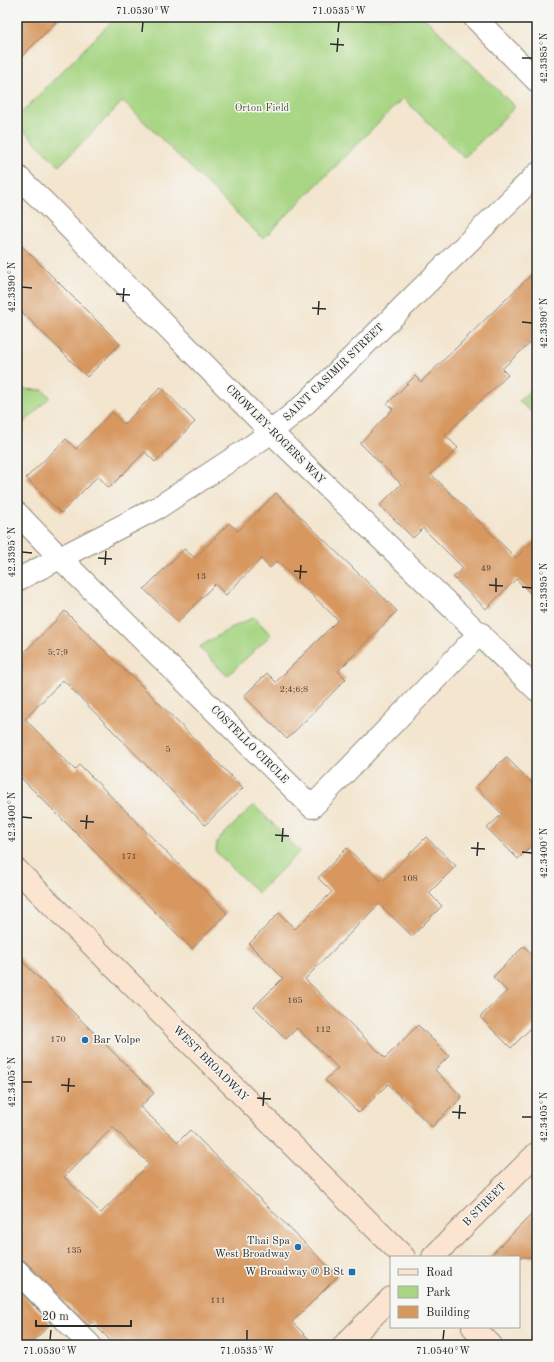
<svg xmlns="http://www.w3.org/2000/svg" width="554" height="1362" viewBox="0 0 554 1362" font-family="'Old Standard TT',serif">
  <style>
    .green { fill: #a8d684; stroke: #6a8058 }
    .building { fill: #d7975f; fill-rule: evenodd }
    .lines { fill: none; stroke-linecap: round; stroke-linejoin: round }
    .street-casing { stroke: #8f887c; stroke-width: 24 }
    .secondary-casing { stroke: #8f887c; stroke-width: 24 }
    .street { stroke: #fff; stroke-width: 22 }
    .secondary { stroke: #fce5d0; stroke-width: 22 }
    .ticks { fill: none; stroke: #2b2b2b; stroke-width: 1.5 }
    .poi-dot { fill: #1f6fb2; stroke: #f6f6f2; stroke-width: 1.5 }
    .labels { text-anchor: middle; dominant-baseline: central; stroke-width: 3; stroke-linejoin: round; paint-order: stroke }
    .number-label { font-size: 9px; fill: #564638 }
    .park-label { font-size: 11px; fill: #4a5641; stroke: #f6f6f2 }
    .street-label { font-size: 11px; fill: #2b2b2b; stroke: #f6f6f2 }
    .poi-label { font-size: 11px; fill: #2b2b2b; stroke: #f6f6f2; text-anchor: end }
    .neatline { fill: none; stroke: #2b2b2b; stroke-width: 1.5 }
    .ticks-label { font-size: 10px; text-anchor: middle; fill: #2b2b2b }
  </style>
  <rect width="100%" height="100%" fill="#f6f6f2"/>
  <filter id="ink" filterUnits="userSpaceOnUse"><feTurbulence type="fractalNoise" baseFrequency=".025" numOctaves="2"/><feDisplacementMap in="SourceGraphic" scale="8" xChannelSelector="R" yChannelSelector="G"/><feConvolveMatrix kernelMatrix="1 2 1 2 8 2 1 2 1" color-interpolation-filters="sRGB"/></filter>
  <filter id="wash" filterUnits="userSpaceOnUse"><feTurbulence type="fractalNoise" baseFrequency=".012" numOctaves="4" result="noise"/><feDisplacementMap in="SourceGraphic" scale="16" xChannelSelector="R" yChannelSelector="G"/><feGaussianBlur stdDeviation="0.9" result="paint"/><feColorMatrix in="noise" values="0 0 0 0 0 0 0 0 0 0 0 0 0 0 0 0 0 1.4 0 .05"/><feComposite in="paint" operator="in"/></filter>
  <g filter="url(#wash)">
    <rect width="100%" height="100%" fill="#f3e5ce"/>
    <g class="green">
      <path d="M 116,17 L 424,17 L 515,107 L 464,158 L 403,98 L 263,239 L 123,101 L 59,166 L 17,124 L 17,117 Z"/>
      <path d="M 537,383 L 537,417 L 519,401 Z"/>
      <path d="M 17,389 L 43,390 L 50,397 L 17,430 Z"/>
      <path d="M 254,617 L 271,635 L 227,676 L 199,647 L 231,628 Z"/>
      <path d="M 254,805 L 300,851 L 258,893 L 216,852 L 217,841 Z"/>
    </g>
    <g id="blocks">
      <g class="building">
        <path d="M 17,17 L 61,17 L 17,61 Z"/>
        <path d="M 17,241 L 120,344 L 87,377 L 17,307 Z"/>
        <path d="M 537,269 L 537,336 L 502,369 L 508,375 L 445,435 L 458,448 L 431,474 L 516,558 L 537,537 L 537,600 L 516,579 L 486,609 L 453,577 L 463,568 L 423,528 L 413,538 L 380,505 L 401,484 L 360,443 L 393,409 L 387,404 L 415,376 L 421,382 Z"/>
        <path d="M 161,387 L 195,422 L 155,462 L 145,452 L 109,488 L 98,476 L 61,513 L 26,478 L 66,439 L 76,449 L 112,412 L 124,424 Z"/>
        <path d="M 276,493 L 397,611 L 338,671 L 346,679 L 287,739 L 244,696 L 267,673 L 276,682 L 338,620 L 277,561 L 270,568 L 261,559 L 226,595 L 215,584 L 178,622 L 144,589 L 184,549 L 195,558 L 229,523 L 238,531 Z"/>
        <path d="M 65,611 L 129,675 L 130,674 L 243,788 L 205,825 L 63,680 L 25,719 L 75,770 L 80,765 L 227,913 L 192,949 L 17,774 L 17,660 Z"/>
        <path d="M 506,757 L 537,788 L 537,840 L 518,859 L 487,828 L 502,814 L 476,787 Z"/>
        <path d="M 426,837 L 456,866 L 429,893 L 442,906 L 412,936 L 379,904 L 305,979 L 385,1058 L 418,1025 L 449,1056 L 435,1070 L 462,1097 L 432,1127 L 388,1084 L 359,1113 L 325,1080 L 338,1068 L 297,1028 L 286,1039 L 254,1007 L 283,978 L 249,944 L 279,913 L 295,929 L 332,892 L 318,878 L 347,848 L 382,882 Z"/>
        <path d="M 524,946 L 537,960 L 537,1022 L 511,1048 L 480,1017 L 507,991 L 493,977 Z"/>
        <path d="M 17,956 L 154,1093 L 140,1107 L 178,1142 L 190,1130 L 338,1276 L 292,1322 L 315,1345 L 115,1345 L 92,1322 L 88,1325 L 26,1262 L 21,1259 L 17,1259 ZM 113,1127 L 149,1164 L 101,1213 L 64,1177 Z"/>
        <path d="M 537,1209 L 537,1257 L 489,1257 Z"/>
        <path d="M 17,1289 L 51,1323 L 30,1345 L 17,1345 Z"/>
      </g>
    </g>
  </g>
  <g filter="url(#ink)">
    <use href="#blocks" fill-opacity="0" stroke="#8f887c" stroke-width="1"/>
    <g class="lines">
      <g class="street-casing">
        <g id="street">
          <path d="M 474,17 L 537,81"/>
          <path d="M 17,176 L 47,205 L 271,432 L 537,690"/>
          <path d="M 17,513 L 61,559 L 312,807 L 480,633"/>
          <path d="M 17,580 L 159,507 L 249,448 L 271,432 L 306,403 L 537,174"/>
          <path d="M 17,1271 L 90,1345"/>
        </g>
      </g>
      <g class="secondary-casing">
        <g id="secondary">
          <path d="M 17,870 L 404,1257"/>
          <path d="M 433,1257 L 537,1153"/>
          <path d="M 473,1327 L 491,1345"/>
          <path d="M 344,1345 L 391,1298"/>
        </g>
      </g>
      <use href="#street" class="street"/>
      <use href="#secondary" class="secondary"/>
    </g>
  </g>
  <path class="ticks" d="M 142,32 L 143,22M 338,32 L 339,22M 330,44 L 344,45M 337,52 L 338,38M 522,58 L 532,58M 22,287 L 32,288M 116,294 L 130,295M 123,302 L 124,288M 312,308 L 326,309M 318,315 L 319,301M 522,322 L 532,323M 22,552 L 32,553M 98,558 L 112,559M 105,565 L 106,551M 294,571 L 307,572M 300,579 L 301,565M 489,585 L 503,586M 522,587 L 532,588M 496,592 L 496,578M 22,817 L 32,818M 80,821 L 94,822M 86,829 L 87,815M 275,835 L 289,836M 282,842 L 283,828M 471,848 L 485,849M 522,852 L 532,853M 477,856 L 478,842M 22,1082 L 32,1082M 61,1085 L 75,1086M 68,1092 L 69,1078M 257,1098 L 271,1099M 263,1106 L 264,1092M 452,1112 L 466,1113M 522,1117 L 532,1117M 459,1119 L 460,1105M 50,1340 L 51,1330M 247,1340 L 247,1330M 443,1340 L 444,1330"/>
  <g class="poi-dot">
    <circle cx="85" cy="1040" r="4"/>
    <circle cx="298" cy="1247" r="4"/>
    <rect x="348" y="1268" width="8" height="8" rx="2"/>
  </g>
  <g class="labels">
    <g class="number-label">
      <text x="486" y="568">49</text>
      <text x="201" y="576">13</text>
      <text x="58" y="652">5;7;9</text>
      <text x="294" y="689">2;4;6;8</text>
      <text x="168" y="749">5</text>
      <text x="129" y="856">171</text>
      <text x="410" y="878">108</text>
      <text x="295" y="1000">165</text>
      <text x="323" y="1029">112</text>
      <text x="58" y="1039">170</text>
      <text x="74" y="1250">135</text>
      <text x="218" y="1300">111</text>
    </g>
    <g class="park-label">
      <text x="262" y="108">Orton Field</text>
    </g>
    <g class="street-label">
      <text transform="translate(334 373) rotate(-44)">SAINT CASIMIR STREET</text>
      <text transform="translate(275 435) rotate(45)">CROWLEY-ROGERS WAY</text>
      <text transform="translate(249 745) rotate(45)">COSTELLO CIRCLE</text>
      <text transform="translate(210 1064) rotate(45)">WEST BROADWAY</text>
      <text transform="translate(485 1205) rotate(-45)">B STREET</text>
    </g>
    <g class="poi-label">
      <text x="93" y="1040" text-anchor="start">Bar Volpe</text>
      <text x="290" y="1241">Thai Spa<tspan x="290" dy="13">West Broadway</tspan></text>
      <text x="344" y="1272">W Broadway @ B St</text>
    </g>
  </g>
  <rect width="554" height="1362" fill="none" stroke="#f6f6f2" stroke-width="44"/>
  <rect x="390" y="1256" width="130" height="72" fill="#f6f6f2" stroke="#a5a5a2"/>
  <rect x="398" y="1269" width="20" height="6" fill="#fce5d0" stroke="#a5a5a2"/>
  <text x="426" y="1276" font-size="12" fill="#2b2b2b">Road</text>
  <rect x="398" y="1286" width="20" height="12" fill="#a8d684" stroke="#a5a5a2"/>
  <text x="426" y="1296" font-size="12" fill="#2b2b2b">Park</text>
  <rect x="398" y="1306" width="20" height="12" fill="#d7975f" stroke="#a5a5a2"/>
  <text x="426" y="1316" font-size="12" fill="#2b2b2b">Building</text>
  <path d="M36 1320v6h95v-6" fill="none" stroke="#2b2b2b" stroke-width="2"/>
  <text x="42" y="1320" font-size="12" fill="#2b2b2b" stroke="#f6f6f2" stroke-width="3" paint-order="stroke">20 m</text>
  <rect x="22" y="22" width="510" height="1318" class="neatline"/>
  <g class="ticks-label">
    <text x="143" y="14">71.0530°W</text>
    <text x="339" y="14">71.0535°W</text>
    <text transform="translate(543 58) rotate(-90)" y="4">42.3385°N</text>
    <text transform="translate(11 287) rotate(-90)" y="4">42.3390°N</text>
    <text transform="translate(543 323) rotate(-90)" y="4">42.3390°N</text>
    <text transform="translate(11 552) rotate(-90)" y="4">42.3395°N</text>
    <text transform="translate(543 588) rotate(-90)" y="4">42.3395°N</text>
    <text transform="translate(11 817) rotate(-90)" y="4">42.3400°N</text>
    <text transform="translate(543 853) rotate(-90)" y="4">42.3400°N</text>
    <text transform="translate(11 1082) rotate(-90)" y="4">42.3405°N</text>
    <text transform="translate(543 1117) rotate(-90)" y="4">42.3405°N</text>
    <text x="50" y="1354">71.0530°W</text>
    <text x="247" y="1354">71.0535°W</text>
    <text x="443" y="1354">71.0540°W</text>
  </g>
</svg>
